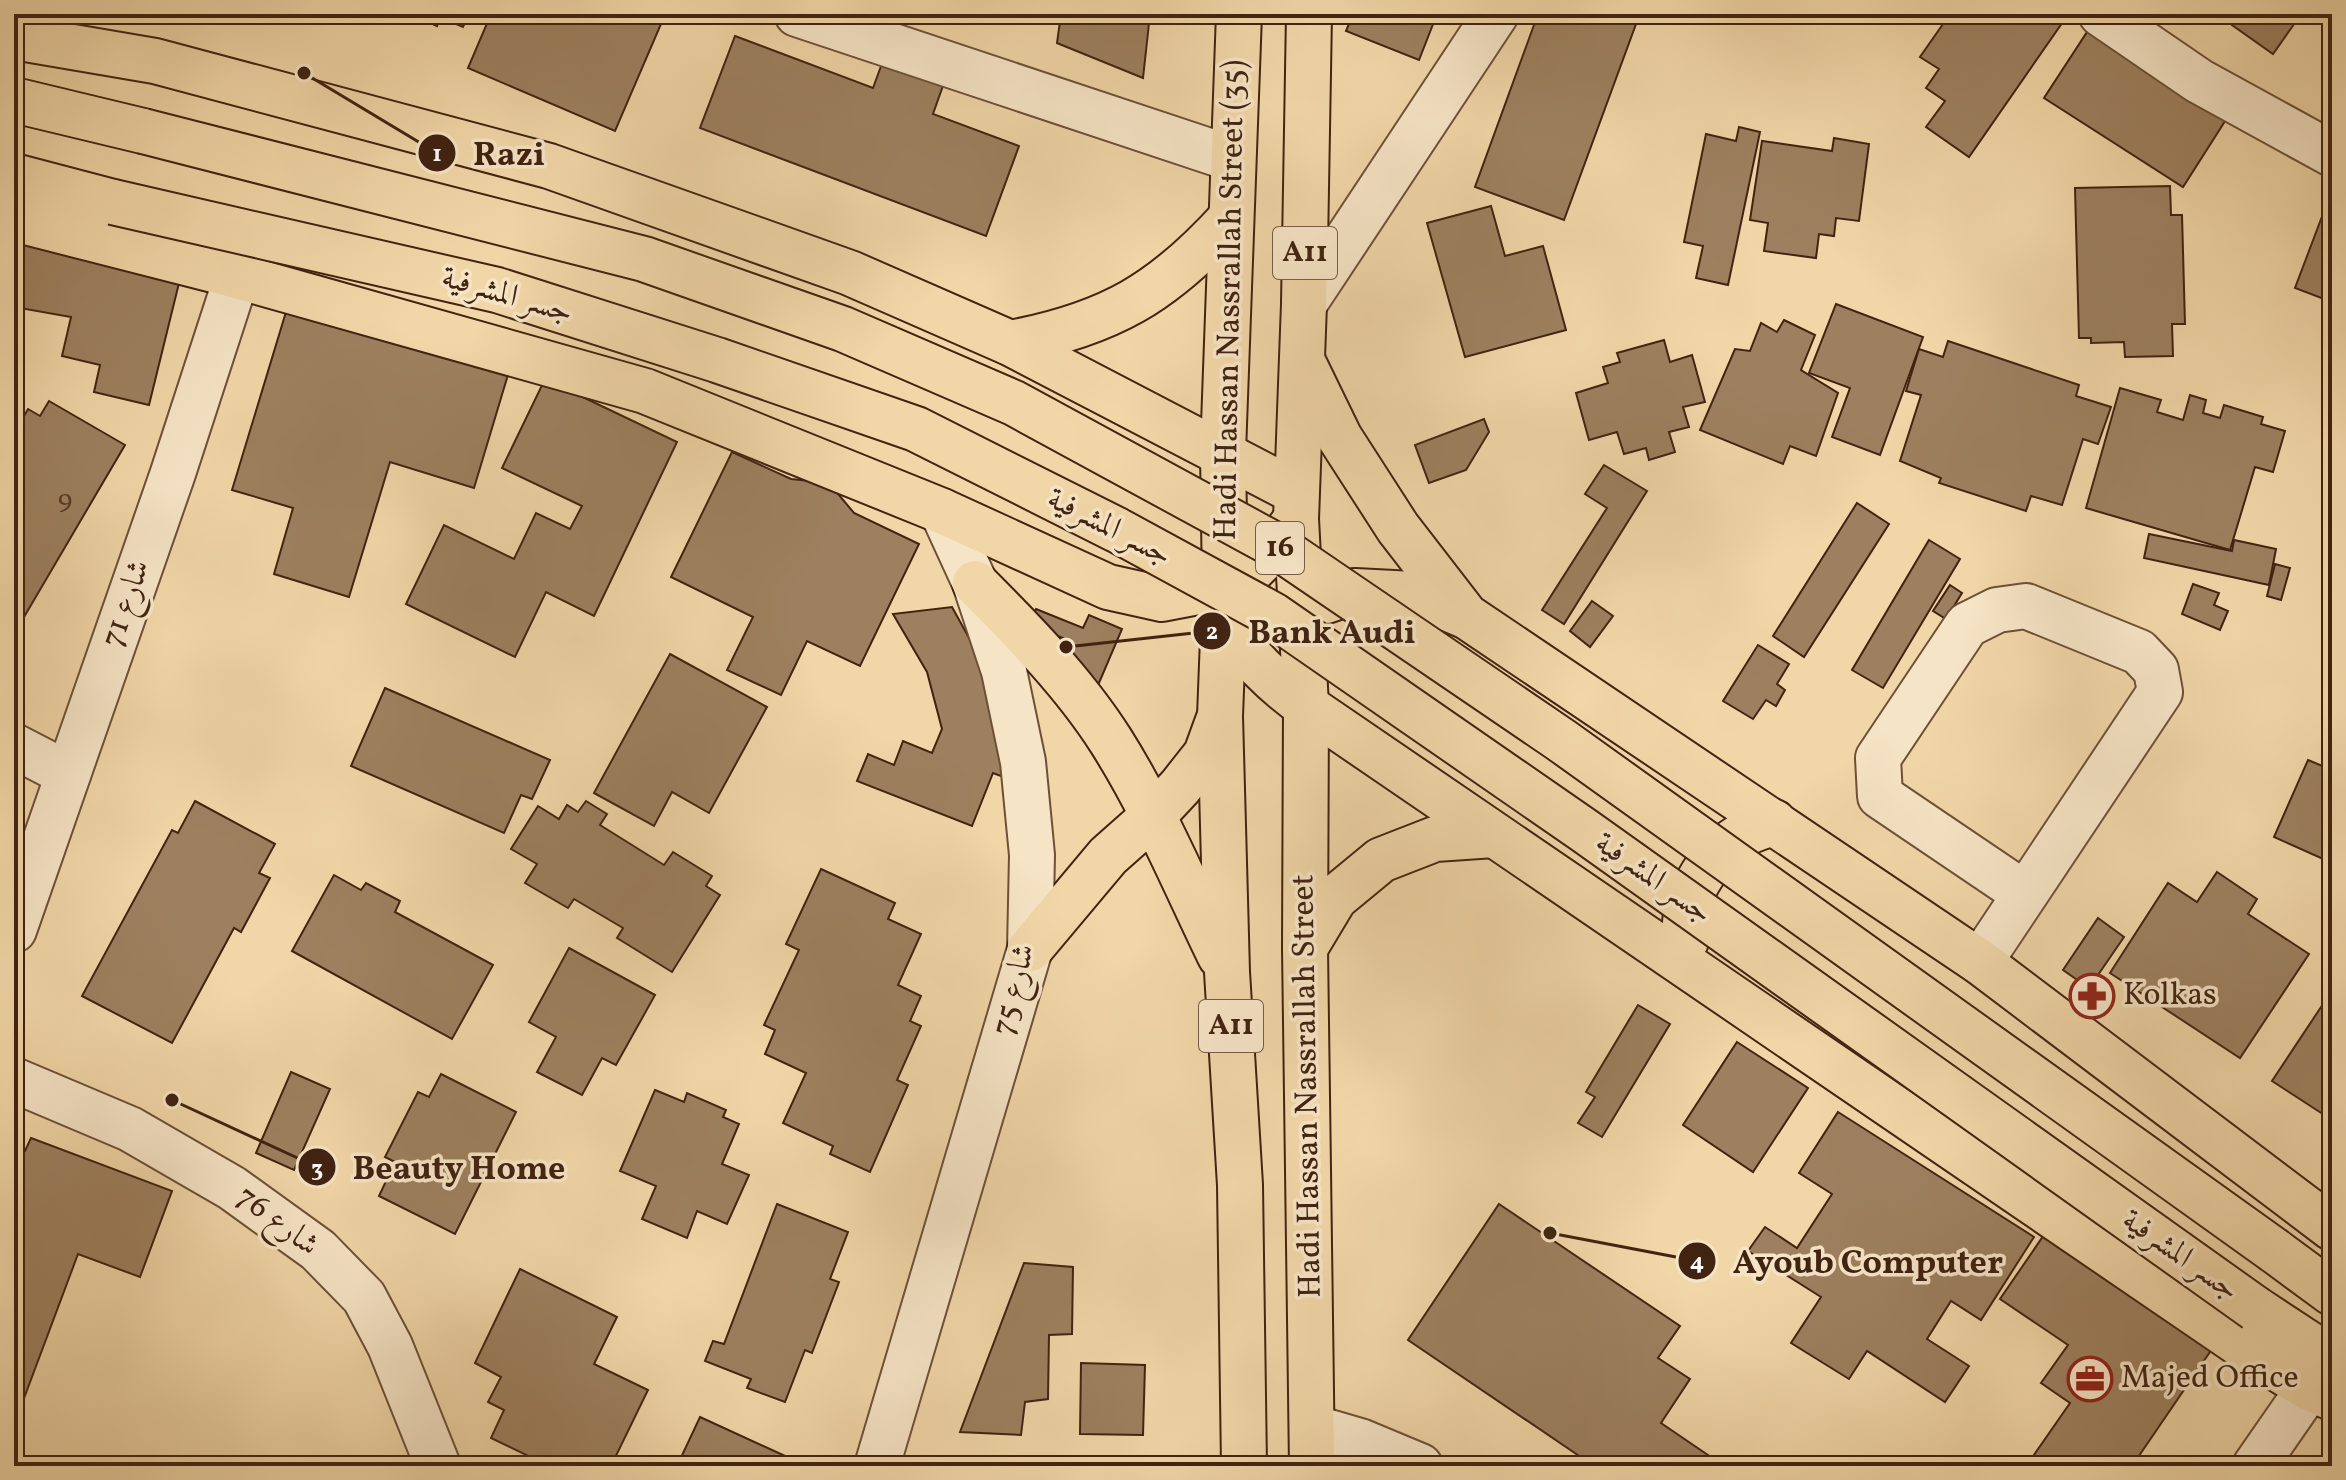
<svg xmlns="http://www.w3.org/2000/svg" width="2346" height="1480" viewBox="0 0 2346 1480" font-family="Vollkorn,Amiri,serif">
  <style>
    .building { fill: #9d805f; stroke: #412312; stroke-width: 2 }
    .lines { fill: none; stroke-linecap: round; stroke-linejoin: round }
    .minor-casing { stroke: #6d5037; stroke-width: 48 }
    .major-casing { stroke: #412312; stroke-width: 48 }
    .highway-casing { stroke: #412312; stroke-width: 48 }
    .minor { stroke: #f6e4c6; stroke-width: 44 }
    .major { stroke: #f1d6a7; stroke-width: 44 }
    .highway { stroke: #f1d6a7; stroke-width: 44 }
    .major-bridge-casing { stroke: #412312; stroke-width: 48; stroke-linecap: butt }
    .major-bridge { stroke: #f1d6a7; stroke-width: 44 }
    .labels { text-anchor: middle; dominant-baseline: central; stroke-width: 7; stroke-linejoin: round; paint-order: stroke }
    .number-label { font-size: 28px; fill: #583a25 }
    .shield { fill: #f6e4c6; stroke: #775d48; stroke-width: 2 }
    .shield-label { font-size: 30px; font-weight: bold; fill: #412312 }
    .street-label { font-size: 32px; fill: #412312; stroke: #f6e4c6 }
    .poi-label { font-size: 32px; fill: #412312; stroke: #f6e4c6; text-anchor: start }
    .leader { fill: none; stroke: #412312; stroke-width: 3 }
    .callout-dot { fill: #412312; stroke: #f6e4c6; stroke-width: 3 }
    .mark-label { font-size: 24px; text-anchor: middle; font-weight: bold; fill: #fff }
    .callout-label { font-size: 34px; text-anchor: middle; font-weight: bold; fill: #412312; stroke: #f6e4c6; stroke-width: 7; stroke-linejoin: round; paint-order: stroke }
  </style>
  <rect width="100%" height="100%" fill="#f1d6a7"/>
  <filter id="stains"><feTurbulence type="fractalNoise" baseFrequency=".0025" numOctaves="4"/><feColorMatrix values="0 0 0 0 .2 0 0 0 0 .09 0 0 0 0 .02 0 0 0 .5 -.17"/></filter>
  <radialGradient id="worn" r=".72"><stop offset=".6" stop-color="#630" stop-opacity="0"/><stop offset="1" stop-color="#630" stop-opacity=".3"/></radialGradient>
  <g class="building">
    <path d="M 411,14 L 469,14 L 463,27 L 440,17 L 437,26 Z"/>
    <path d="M 491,14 L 658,14 L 664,17 L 615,131 L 468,68 Z"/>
    <path d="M 1061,14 L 1150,14 L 1143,78 L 1057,43 Z"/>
    <path d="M 1353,14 L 1437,14 L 1419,60 L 1346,31 Z"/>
    <path d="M 1538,14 L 1610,14 L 1636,24 L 1564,220 L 1475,187 Z"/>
    <path d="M 1950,14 L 2064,14 L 2067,16 L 1969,157 L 1926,127 L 1945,101 L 1926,88 L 1939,69 L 1920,57 Z"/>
    <path d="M 2240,14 L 2295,14 L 2299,17 L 2273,54 L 2232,25 Z"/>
    <path d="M 2089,29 L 2227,118 L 2183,187 L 2044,98 Z"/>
    <path d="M 735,36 L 873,88 L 884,58 L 945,80 L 933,114 L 1019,146 L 986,236 L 700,128 Z"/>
    <path d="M 1739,127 L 1760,132 L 1728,285 L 1696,278 L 1703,246 L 1684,242 L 1706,134 L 1736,141 Z"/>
    <path d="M 1834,138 L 1869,144 L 1859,221 L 1836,218 L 1834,236 L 1819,234 L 1816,258 L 1764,251 L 1768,223 L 1750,220 L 1762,141 L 1832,151 Z"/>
    <path d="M 2170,186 L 2171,215 L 2182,215 L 2185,324 L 2172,324 L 2173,356 L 2125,357 L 2124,342 L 2091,343 L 2091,338 L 2079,338 L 2075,188 Z"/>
    <path d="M 2332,190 L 2332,302 L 2295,288 Z"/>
    <path d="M 1491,206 L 1505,256 L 1543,246 L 1566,330 L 1465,357 L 1427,223 Z"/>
    <path d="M 14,232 L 180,279 L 149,405 L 94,392 L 100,365 L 62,356 L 71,317 L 14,307 Z"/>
    <path d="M 289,302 L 510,368 L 474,488 L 390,462 L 349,597 L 274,574 L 293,508 L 232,490 Z"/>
    <path d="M 1836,304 L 1923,337 L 1880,455 L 1832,437 L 1850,388 L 1809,373 Z"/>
    <path d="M 1784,320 L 1815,335 L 1801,370 L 1838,393 L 1816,456 L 1790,446 L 1783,464 L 1700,430 L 1735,349 L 1750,351 L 1761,323 L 1777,332 Z"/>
    <path d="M 1664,340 L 1670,362 L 1692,355 L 1705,402 L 1683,407 L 1689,427 L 1669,432 L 1675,452 L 1649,460 L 1646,448 L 1624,454 L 1617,432 L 1589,440 L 1576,393 L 1608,383 L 1603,367 L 1620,362 L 1617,353 Z"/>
    <path d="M 1948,341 L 2079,385 L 2076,396 L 2111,407 L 2098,444 L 2083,439 L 2062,505 L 2031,496 L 2026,511 L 1939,483 L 1941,478 L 1900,461 L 1921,395 L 1906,391 L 1919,349 L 1943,357 Z"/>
    <path d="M 545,379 L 677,442 L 594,616 L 546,592 L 515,657 L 406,604 L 444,525 L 514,559 L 536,513 L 570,529 L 582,506 L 502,468 Z"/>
    <path d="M 2120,388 L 2161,400 L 2157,412 L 2183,420 L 2190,395 L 2206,400 L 2203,413 L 2220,418 L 2224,405 L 2263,417 L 2261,424 L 2285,431 L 2273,472 L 2255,467 L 2230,550 L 2086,508 Z"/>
    <path d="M 49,401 L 125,445 L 14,634 L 14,433 L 28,409 L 40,416 Z"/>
    <path d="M 1484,419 L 1489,432 L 1466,470 L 1429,483 L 1415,445 Z"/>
    <path d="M 732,452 L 791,479 L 829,483 L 854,513 L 919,544 L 860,666 L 807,641 L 781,695 L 727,670 L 753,617 L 671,577 Z"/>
    <path d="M 1604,465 L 1647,491 L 1564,624 L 1542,610 L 1607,508 L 1585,494 Z"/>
    <path d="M 1857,503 L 1889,524 L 1804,657 L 1773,636 Z"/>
    <path d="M 2149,534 L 2232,551 L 2234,540 L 2276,549 L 2269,585 L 2144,558 Z"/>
    <path d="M 1929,540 L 1960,559 L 1883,688 L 1852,670 Z"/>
    <path d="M 2275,564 L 2290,568 L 2281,600 L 2267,596 Z"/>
    <path d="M 2193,584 L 2219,593 L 2214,605 L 2228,611 L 2220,630 L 2182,614 Z"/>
    <path d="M 1950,585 L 1962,593 L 1946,619 L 1933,611 Z"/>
    <path d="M 1592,601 L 1613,616 L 1590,647 L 1570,631 Z"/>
    <path d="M 952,607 L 984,665 L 1006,778 L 993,773 L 972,826 L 857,781 L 868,754 L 894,765 L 903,741 L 932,753 L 942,729 L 927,672 L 893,614 Z"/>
    <path d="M 1036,609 L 1083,628 L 1089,615 L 1122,629 L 1099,683 L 1052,664 L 1063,638 L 1030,625 Z"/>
    <path d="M 1758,645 L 1789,664 L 1777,684 L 1785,690 L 1776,706 L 1766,700 L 1753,719 L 1723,701 Z"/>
    <path d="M 670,654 L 767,707 L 709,813 L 672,792 L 654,826 L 594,793 Z"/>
    <path d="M 385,688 L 550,760 L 532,799 L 521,795 L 504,833 L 351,766 Z"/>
    <path d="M 2308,760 L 2332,770 L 2332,863 L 2274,837 Z"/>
    <path d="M 195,801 L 275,844 L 259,873 L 270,878 L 241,932 L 234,928 L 172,1043 L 82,996 L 172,830 L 178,833 Z"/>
    <path d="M 586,801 L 607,814 L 600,825 L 664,865 L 673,852 L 712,876 L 706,886 L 720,895 L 672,972 L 617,938 L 623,928 L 574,899 L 568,908 L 525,883 L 537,864 L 511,849 L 538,806 L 559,819 L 567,805 L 578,812 Z"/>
    <path d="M 821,869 L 895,903 L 888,919 L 921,934 L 898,985 L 921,996 L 910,1021 L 921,1026 L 897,1080 L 908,1085 L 870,1172 L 830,1154 L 833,1146 L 783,1123 L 806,1073 L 765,1054 L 775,1030 L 764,1025 L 799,950 L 786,944 Z"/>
    <path d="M 2217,872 L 2257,899 L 2248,914 L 2309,954 L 2240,1058 L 2110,973 L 2168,883 L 2197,902 Z"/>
    <path d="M 334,875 L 361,890 L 366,883 L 400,901 L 395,912 L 493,965 L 452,1039 L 292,951 Z"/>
    <path d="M 2098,918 L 2124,937 L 2089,988 L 2063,970 Z"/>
    <path d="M 569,948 L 655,995 L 616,1065 L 602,1058 L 582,1095 L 537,1072 L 556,1037 L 529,1022 Z"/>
    <path d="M 2323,1004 L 2332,1009 L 2332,1120 L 2272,1081 Z"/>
    <path d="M 1638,1005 L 1670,1024 L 1602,1137 L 1578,1123 L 1595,1097 L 1586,1092 Z"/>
    <path d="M 1737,1042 L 1808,1088 L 1753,1172 L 1683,1125 Z"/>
    <path d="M 291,1072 L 330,1089 L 294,1170 L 256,1153 Z"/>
    <path d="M 441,1074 L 516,1112 L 455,1234 L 379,1196 L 395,1162 L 385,1157 L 418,1092 L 429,1097 Z"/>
    <path d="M 655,1090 L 684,1102 L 687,1093 L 726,1110 L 723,1117 L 739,1124 L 722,1164 L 749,1175 L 727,1224 L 697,1211 L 687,1238 L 642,1219 L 656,1186 L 620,1171 Z"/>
    <path d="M 1838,1112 L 2034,1237 L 1981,1320 L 1951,1301 L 1927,1339 L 1969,1366 L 1945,1402 L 1867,1351 L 1849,1379 L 1791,1343 L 1821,1297 L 1748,1251 L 1765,1227 L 1797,1248 L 1832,1194 L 1799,1173 Z"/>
    <path d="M 31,1138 L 172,1191 L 140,1277 L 78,1254 L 14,1425 L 14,1158 L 18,1148 L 25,1151 Z"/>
    <path d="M 777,1204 L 848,1232 L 830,1279 L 839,1282 L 812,1353 L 805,1350 L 785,1402 L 747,1388 L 751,1379 L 705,1361 L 713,1341 L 724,1344 Z"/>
    <path d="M 1499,1204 L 1680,1326 L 1658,1358 L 1690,1379 L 1661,1423 L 1724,1466 L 1594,1466 L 1408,1340 Z"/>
    <path d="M 2046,1232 L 2214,1346 L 2132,1466 L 2027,1465 L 2070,1403 L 2041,1383 L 2068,1345 L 2000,1299 Z"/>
    <path d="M 1024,1263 L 1073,1267 L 1072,1334 L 1049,1335 L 1048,1399 L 1025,1402 L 1021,1435 L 960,1432 Z"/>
    <path d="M 520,1269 L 617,1317 L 594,1364 L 648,1390 L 611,1466 L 549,1466 L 491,1438 L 504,1410 L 488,1402 L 501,1377 L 475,1363 Z"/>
    <path d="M 1081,1363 L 1145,1365 L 1143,1435 L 1080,1434 Z"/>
    <path d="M 700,1417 L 807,1466 L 677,1466 Z"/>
  </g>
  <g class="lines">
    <g class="minor-casing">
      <g id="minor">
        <path d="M 797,14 L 1233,159"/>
        <path d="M 2101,14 L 2199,81 L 2332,154"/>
        <path d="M 1304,304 L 1496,14"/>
        <path d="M 14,746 L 68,774"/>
        <path d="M 14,930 L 173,473 L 237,276"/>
        <path d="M 1980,962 L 2160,692 L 2156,670 L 2139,652 L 2026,606 L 1997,610 L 1967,625 L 1878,758 L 1880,796 L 2025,894"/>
        <path d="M 14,1080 L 130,1129 L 232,1188 L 318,1250 L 364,1297 L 390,1346 L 438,1466"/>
        <path d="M 1312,1427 L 1360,1441 L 1420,1466"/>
        <path d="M 877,1466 L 1030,949 L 1032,855 L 1023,762 L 1004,671 L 975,583 L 942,511"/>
        <path d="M 2255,1466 L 2309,1388"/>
      </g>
    </g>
    <g class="major-casing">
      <g id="major">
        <path d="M 14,100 L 143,131"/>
        <path d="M 14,176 L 113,202"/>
        <path d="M 2275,1251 L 2332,1293"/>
        <path d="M 2256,1309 L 2332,1359"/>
      </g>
    </g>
    <g class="highway-casing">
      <g id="highway">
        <path d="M 1239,14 L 1223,452 L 1225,587 L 1220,716 L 1227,972 L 1240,1185 L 1244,1466"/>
        <path d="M 1309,14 L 1304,304 L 1296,519 L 1306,706 L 1305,948 L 1312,1466"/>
        <path d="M 14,37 L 155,61 L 549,166 L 850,273 L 1010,343 L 1296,492"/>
        <path d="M 14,219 L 237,276 L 645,391 L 942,511 L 1108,587 L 1162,599 L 1225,587 L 1253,569 L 1277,545 L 1296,519"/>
        <path d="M 1010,343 C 1110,324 1163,293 1231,218"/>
        <path d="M 1304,364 L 1340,438 L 1398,528 L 1466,616 L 1980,962 L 2332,1228"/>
        <path d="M 975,583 C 1024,632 1074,683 1111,741 C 1154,809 1185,884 1220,956"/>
        <path d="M 1326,601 L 1355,591 L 1413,594 L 1463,615"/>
        <path d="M 1223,623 C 1248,656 1272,682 1306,706 L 2265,1361 L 2309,1388 L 2332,1398"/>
        <path d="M 1686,941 C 1679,902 1707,857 1739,837 C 1749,830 1763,827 1774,822"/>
        <path d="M 1305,948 L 1335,898 L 1381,860 L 1435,839 L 1494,835"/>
        <path d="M 1030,949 L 1108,856 L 1152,817 L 1180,787 L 1206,754 L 1218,721"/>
      </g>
    </g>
    <use href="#minor" class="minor"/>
    <use href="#major" class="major"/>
    <use href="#highway" class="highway"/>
    <g class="major-bridge-casing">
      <g id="major-bridge">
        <path d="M 143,131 L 644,259 L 843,329 L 1014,403 L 1273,544 L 1561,740 L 2275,1251"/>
        <path d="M 113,202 L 497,290 L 717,360 L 916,429 L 1117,530 L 1273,615 L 1585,831 L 2256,1309"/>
      </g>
    </g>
    <use href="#major-bridge" class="major-bridge"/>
  </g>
  <defs>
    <g id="pharmacy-ring" transform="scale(2.3)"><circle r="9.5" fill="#f6e4c6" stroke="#8f2418" stroke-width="1.5"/><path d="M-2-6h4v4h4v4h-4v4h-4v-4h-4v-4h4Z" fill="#8f2418"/></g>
    <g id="office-ring" transform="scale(2.3)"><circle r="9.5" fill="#f6e4c6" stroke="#8f2418" stroke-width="1.5"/><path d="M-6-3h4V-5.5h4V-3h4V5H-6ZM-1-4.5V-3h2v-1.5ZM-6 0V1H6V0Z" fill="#8f2418"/></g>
  </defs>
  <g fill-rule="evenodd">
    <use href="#pharmacy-ring" x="2092" y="996"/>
    <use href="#office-ring" x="2090" y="1379"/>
  </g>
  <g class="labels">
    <g class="number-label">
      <text x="65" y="500">9</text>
    </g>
    <g class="shield">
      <rect x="1273" y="227" width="64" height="52" rx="6"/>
      <rect x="1256" y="522" width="48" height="52" rx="6"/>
      <rect x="1199" y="1000" width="64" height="52" rx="6"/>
    </g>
    <g class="shield-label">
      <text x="1305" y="253">A11</text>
      <text x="1280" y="548">16</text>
      <text x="1231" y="1026">A11</text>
    </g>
    <g class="street-label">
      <text transform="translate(507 296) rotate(16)">جسر المشرفية</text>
      <text transform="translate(1231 300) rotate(-89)">Hadi Hassan Nassrallah Street (35)</text>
      <text transform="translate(1109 528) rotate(27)">جسر المشرفية</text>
      <text transform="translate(127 604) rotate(-71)">شارع 71</text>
      <text transform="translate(1653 879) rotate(35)">جسر المشرفية</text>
      <text transform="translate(1015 990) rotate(-76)">شارع 75</text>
      <text transform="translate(1308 1086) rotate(-91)">Hadi Hassan Nassrallah Street</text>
      <text transform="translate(277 1222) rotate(37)">شارع 76</text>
      <text transform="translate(2180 1256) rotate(35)">جسر المشرفية</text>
    </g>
    <g class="poi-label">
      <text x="2123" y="996">Kolkas</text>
      <text x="2121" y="1379">Majed Office</text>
    </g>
  </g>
  <path class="leader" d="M304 73L437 153M1066 647L1212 631M172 1100L317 1167M1550 1233L1697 1261"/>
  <g class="callout-dot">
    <circle cx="304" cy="73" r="8"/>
    <circle cx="1066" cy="647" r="8"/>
    <circle cx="172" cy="1100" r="8"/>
    <circle cx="1550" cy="1233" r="8"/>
    <circle cx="437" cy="153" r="20"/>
    <circle cx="1212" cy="631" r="20"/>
    <circle cx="317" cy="1167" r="20"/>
    <circle cx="1697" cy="1261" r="20"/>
  </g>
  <g class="mark-label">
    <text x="437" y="161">1</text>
    <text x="1212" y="639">2</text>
    <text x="317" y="1176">3</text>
    <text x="1697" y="1269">4</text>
  </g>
  <g class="callout-label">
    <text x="509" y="165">Razi</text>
    <text x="1332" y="643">Bank Audi</text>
    <text x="459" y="1179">Beauty Home</text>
    <text x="1868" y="1273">Ayoub Computer</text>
  </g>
  <rect width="2346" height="1480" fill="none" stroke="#f1d6a7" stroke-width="48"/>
  <rect x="16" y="16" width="2314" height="1448" fill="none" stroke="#412312" stroke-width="4"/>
  <rect x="24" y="24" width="2298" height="1432" fill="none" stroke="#412312" stroke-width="2"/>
  <rect width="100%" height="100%" filter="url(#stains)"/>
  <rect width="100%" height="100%" fill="url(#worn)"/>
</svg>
